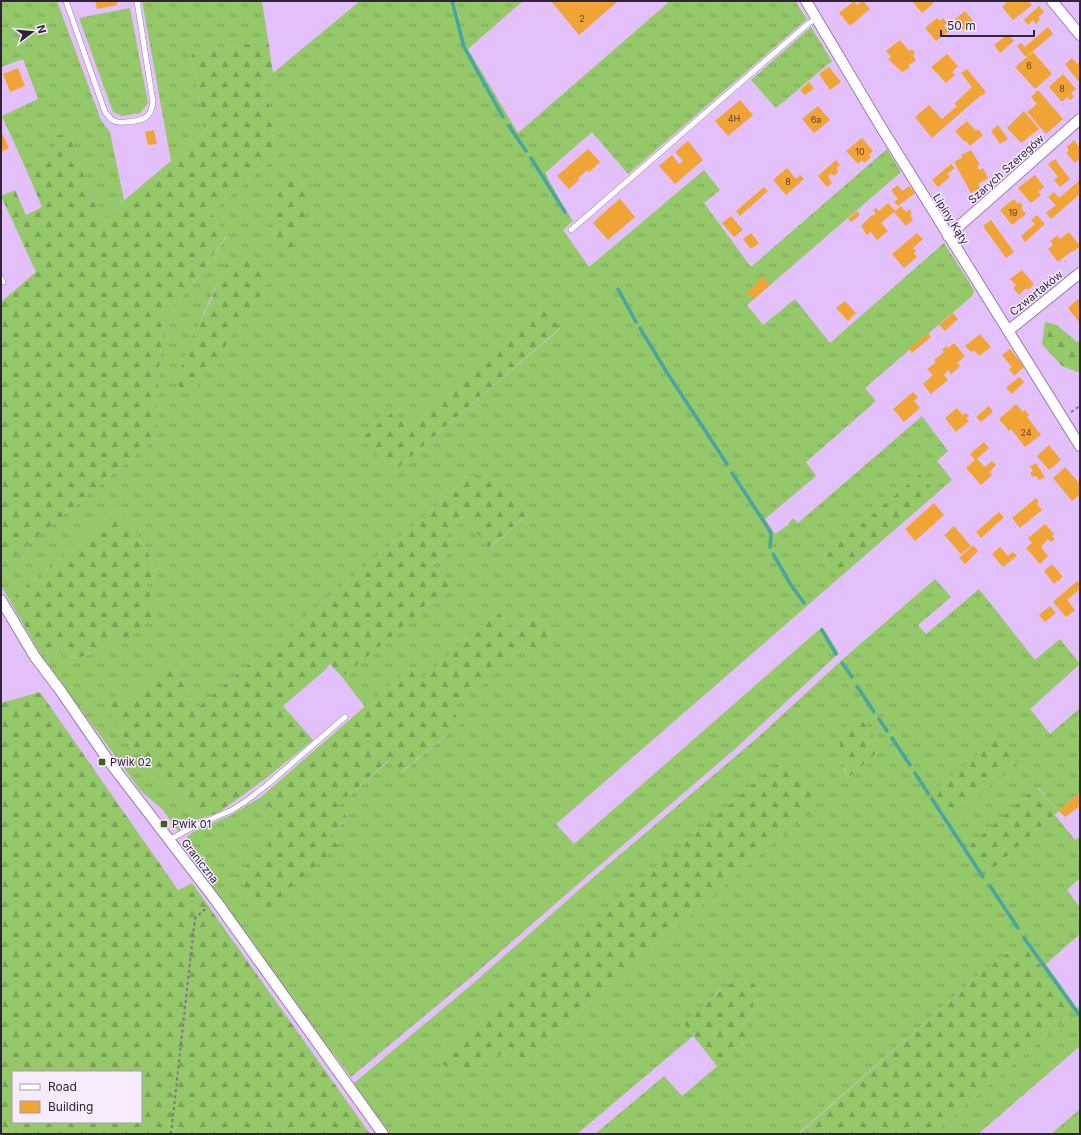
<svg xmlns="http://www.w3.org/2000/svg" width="1081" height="1135" viewBox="0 0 1081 1135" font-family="Inter,sans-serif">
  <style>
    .grass { fill: url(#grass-tufts); fill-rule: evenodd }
    .forest { fill: url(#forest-firs); fill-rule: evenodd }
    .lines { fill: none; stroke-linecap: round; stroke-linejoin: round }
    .stream { stroke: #47a5a2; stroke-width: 3.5 }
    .building { fill: #efa435 }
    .lane-casing { stroke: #9d7cb1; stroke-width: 6 }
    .street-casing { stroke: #9d7cb1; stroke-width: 12 }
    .path { stroke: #846c93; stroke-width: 2; stroke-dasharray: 3 3; stroke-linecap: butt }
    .lane { stroke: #fff; stroke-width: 5 }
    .street { stroke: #fff; stroke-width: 10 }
    .poi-dot { fill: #3e621a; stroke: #f7ecfe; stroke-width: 1.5 }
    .labels { text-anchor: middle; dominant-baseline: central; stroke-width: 3; stroke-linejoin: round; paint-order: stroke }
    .number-label { font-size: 9px; fill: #604237 }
    .street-label { font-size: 11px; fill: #302238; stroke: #f7ecfe }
    .poi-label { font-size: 11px; fill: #302238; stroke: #f7ecfe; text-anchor: start }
  </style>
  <defs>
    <pattern id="grass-tufts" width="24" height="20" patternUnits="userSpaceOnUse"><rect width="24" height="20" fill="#94c868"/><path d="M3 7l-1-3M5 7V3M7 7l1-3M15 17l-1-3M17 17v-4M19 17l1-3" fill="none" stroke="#79a257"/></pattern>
    <pattern id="forest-firs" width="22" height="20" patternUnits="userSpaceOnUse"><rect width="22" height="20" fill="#94c868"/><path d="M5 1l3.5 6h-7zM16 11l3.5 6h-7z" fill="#79a257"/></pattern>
  </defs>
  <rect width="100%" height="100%" fill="#e3c0f9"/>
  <g class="grass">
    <path d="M 2,1 L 57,1 L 101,120 L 110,132 L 124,200 L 101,220 L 68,132 L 58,156 L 26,169 L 2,116 L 38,99 L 23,59 L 1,67 Z"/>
    <path d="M 142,1 L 262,1 L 268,40 L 191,54 L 205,132 L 171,161 Z"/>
    <path d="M 360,1 L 523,1 L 468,49 L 518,133 L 670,1 L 795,1 L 807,19 L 628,174 L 592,132 L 545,173 L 565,209 L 573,221 L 563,230 L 589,267 L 704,170 L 720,190 L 704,203 L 751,267 L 887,149 L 901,172 L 747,305 L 763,325 L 795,299 L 830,343 L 944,243 L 974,290 L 972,296 L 865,388 L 876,401 L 806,462 L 816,476 L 765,519 L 775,534 L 788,525 L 793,518 L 798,523 L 922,416 L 948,451 L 937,461 L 952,480 L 936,494 L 920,475 L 824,556 L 839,578 L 556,824 L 574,844 L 822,627 L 839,653 L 736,748 L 586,877 L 476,973 L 351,1077 L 333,1053 L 331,1055 L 187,853 L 184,841 L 186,838 L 193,832 L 231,815 L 261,797 L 279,821 L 338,847 L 329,835 L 348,818 L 337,806 L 389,761 L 401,773 L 461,723 L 450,709 L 525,645 L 537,616 L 516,633 L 498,612 L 422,679 L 410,667 L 365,707 L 342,677 L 449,586 L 432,565 L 455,549 L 444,532 L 463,516 L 490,547 L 529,514 L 469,476 L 405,533 L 197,708 L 184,684 L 174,661 L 124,703 L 122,733 L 125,738 L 199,819 L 178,831 L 163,810 L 140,790 L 41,655 L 49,650 L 77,658 L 91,654 L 102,647 L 131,636 L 147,583 L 157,576 L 146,548 L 118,508 L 10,601 L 1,586 L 1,567 L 158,436 L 157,399 L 163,320 L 190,288 L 227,236 L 211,212 L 278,154 L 271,131 L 271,110 L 261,83 ZM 222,271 L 196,387 L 179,373 C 191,338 209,305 222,271 ZM 560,328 L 560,329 L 392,473 L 394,411 L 406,426 Z"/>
    <path d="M 130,8 L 148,103 L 140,113 L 122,116 L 113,112 L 79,18 Z"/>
    <path d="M 811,27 L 832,61 L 776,108 L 751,80 Z"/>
    <path d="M 935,579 L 951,597 L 918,625 L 926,634 L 979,589 L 1035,660 L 1060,639 L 1080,664 L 1030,709 L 1050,734 L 1080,708 L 1080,792 L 1058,812 L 1038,787 L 985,874 L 1055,815 L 1075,840 L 1080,836 L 1080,878 L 1067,890 L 1080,908 L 1080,934 L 1046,964 L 1077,1008 L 1080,1006 L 1080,1046 L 978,1134 L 932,1134 L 1074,1012 L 1008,952 L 980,974 L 800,1132 L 801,1134 L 595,1134 L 664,1076 L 682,1096 L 743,1044 C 746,1036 746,1031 748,1022 C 751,1008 758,1012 749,995 L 720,990 L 711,999 L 684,1023 L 693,1036 L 577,1134 L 389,1134 L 353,1084 L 477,980 L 588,882 L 757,738 L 843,659 ZM 858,720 L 850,777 L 844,770 L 842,736 L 847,726 ZM 818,804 L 523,1061 L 509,1048 Z"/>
    <path d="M 1080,1109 L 1080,1134 L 1051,1134 Z"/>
  </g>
  <g class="forest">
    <path d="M 268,40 L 273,73 L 261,83 L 271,110 L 271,131 L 278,154 L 211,212 L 227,235 L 190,288 L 163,320 L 157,399 L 158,436 L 1,567 L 1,302 L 36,272 L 1,196 L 15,190 L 26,215 L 42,207 L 26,169 L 58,156 L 52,138 L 68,132 L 101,220 L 205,132 L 191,54 Z"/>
    <path d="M 298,179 L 309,180 C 318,194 298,233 292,248 L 282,253 L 273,248 L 269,240 L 273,206 L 282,188 L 288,182 Z"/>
    <path d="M 234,257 L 253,259 L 264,269 L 268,276 L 266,287 L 196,388 L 185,394 L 179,389 L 179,373 L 188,346 L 211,300 L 222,271 L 227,263 Z"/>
    <path d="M 542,308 L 560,328 L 392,473 L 362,438 L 394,411 L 406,426 Z"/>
    <path d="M 1045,322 L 1057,325 L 1077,342 L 1080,340 L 1080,373 L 1062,366 L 1042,344 Z"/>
    <path d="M 920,474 L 936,494 L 839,578 L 824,556 Z"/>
    <path d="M 489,475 L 502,482 L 529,514 L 489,547 L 463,516 L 445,532 L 455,549 L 432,565 L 450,586 L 425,606 L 397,632 L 342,677 L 330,664 L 324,671 L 283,706 L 313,740 L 265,779 L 218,813 L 199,819 L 125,738 L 107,709 L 110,702 L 119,700 L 124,703 L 174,660 L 184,684 L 197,708 L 405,533 L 469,476 Z"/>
    <path d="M 118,508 L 146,548 L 157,576 L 147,583 L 155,616 L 131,636 L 102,647 L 91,654 L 77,658 L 49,650 L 41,655 L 10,601 Z"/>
    <path d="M 498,612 L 516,633 L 537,616 L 545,617 L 562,637 L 538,656 L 525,645 L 451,709 L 461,723 L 400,773 L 388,761 L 337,806 L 348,818 L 329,835 L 338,846 L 263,911 L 236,875 L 269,846 L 262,835 L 279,821 L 261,797 L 410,667 L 422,678 Z"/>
    <path d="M 40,692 L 178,890 L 192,883 L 370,1134 L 1,1134 L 1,703 ZM 13,1072 L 141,1072 L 141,1122 L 13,1122 Z"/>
    <path d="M 858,720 C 874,726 874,740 875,754 L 849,777 C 840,764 835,739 847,726 C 850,724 855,722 858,720 Z"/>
    <path d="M 997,737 L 1018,762 L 950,821 L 932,792 Z"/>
    <path d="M 785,757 L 819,804 L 523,1061 L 509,1048 L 481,1066 L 463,1069 L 447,1067 L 441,1063 L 438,1055 Z"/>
    <path d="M 1037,787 L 1058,812 L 985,875 L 967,848 Z"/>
    <path d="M 1026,946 L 1074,1012 L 932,1134 L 801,1134 L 800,1133 L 980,974 C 995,962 1007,950 1026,946 Z"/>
    <path d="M 741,979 L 747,979 L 758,987 L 750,995 C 757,1012 752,1007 748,1021 C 747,1025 748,1030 747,1034 C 744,1048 728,1057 717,1066 L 683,1023 C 692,1015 701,1008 710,1000 C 720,991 727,984 741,979 Z"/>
  </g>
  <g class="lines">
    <g class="stream">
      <path d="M 452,1 L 464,47 L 503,117"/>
      <path d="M 509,126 L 526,151"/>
      <path d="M 531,158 L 565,212"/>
      <path d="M 618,289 L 636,322"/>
      <path d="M 640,328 L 666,371 L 727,464"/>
      <path d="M 732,473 L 770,531 L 771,535 L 770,547"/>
      <path d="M 773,554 L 791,585 L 804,603"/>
      <path d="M 822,630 L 836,654"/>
      <path d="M 842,663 L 852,677"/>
      <path d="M 857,686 L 874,712"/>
      <path d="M 879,719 L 887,731"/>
      <path d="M 892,738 L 910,765"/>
      <path d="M 915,773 L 928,793"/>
      <path d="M 932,799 L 983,877"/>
      <path d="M 990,886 L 1018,928"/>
      <path d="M 1024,938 L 1080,1016"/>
    </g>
  </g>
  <g class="building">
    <path d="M 95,1 L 117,1 L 117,5 L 97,9 Z"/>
    <path d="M 551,1 L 618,1 L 579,35 Z"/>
    <path d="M 854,1 L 857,5 L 863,1 L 870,9 L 850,26 L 839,13 Z"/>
    <path d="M 912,1 L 933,1 L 934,3 L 922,13 Z"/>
    <path d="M 1008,1 L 1028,1 L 1032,5 L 1013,20 L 1002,7 Z"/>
    <path d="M 1039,6 L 1044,12 L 1038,17 L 1040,20 L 1036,24 L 1033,20 L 1028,25 L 1024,20 Z"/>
    <path d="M 965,11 L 973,21 L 963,30 L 954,20 Z"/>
    <path d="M 937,18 L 940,21 L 943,18 L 947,23 L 944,26 L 949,31 L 936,41 L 925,28 Z"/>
    <path d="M 1048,27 L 1053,34 L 1026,57 L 1017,46 L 1021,43 L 1025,47 Z"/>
    <path d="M 1008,34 L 1014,41 L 1000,53 L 994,45 Z"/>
    <path d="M 900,40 L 909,51 L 912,49 L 915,53 L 913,55 L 916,60 L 909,65 L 909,68 L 902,72 L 888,59 L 891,57 L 886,51 Z"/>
    <path d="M 1033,52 L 1052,74 L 1035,89 L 1015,67 Z"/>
    <path d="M 947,54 L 958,66 L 952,72 L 955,75 L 946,83 L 931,67 Z"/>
    <path d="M 1072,58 L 1077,64 L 1080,61 L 1080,80 L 1078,81 L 1065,64 Z"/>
    <path d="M 829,67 L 841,82 L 830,90 L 819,74 Z"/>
    <path d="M 18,68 L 25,86 L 10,92 L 3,74 Z"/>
    <path d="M 967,69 L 986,92 L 982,96 L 981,95 L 932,138 L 915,117 L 929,105 L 942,119 L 957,106 L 954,104 L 972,87 L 961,73 Z"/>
    <path d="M 1063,74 L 1076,89 L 1071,93 L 1074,97 L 1070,100 L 1067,97 L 1062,102 L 1049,87 Z"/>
    <path d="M 809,82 L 814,88 L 805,95 L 800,90 Z"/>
    <path d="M 1038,90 L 1063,119 L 1046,134 L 1027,112 L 1037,104 L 1031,97 Z"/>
    <path d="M 740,100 L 753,115 L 728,136 L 715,121 Z"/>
    <path d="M 818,106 L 830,120 L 814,133 L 802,119 Z"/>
    <path d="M 1024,111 L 1039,129 L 1021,143 L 1007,128 Z"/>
    <path d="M 967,121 L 976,131 L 978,129 L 983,135 L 970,146 L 966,141 L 965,142 L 955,131 Z"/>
    <path d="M 998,125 L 1008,139 L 1000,144 L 991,131 Z"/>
    <path d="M 154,130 L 157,144 L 148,145 L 145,132 Z"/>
    <path d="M 1,131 L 9,148 L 1,152 Z"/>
    <path d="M 862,138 L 873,151 L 869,155 L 871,157 L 864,163 L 862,160 L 858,164 L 846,151 Z"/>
    <path d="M 1074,140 L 1080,148 L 1080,158 L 1075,163 L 1066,153 L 1069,150 L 1067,147 Z"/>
    <path d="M 688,141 L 703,160 L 675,184 L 659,166 L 672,155 L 679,164 L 683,161 L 675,152 Z"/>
    <path d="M 588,149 L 600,162 L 589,172 L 587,170 L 583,174 L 578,178 L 579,180 L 569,189 L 557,176 Z"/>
    <path d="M 971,150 L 980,165 L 977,166 L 979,170 L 983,168 L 988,178 L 978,184 L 980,188 L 971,193 L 954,162 L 963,157 L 961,155 Z"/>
    <path d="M 1055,159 L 1070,179 L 1060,187 L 1054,180 L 1058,177 L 1048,164 Z"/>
    <path d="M 836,160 L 840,165 L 836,169 L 838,172 L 834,176 L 831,173 L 828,176 L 832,183 L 827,187 L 818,176 Z"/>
    <path d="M 951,164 L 955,168 L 947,174 L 950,177 L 938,187 L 932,180 Z"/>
    <path d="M 787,168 L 796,179 L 800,175 L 804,179 L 786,195 L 773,180 Z"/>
    <path d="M 1035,175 L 1044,187 L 1038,192 L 1041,195 L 1031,203 L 1018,188 Z"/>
    <path d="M 1080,180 L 1080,194 L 1051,219 L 1046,213 L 1056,205 L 1048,197 L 1054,192 L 1059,198 Z"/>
    <path d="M 898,185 L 902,191 L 909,186 L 915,193 L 898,206 L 894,202 L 898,199 L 891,190 Z"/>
    <path d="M 764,187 L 768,191 L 740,216 L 736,211 Z"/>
    <path d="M 620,199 L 635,217 L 608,240 L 593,223 L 610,207 Z"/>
    <path d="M 1014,199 L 1018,204 L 1020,202 L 1023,206 L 1021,208 L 1026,214 L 1012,225 L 1000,210 Z"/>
    <path d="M 888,203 L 895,211 L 901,206 L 906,212 L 909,209 L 912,213 L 910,215 L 913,220 L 906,226 L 894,212 L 881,223 L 888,231 L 877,240 L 871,232 L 867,235 L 861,226 L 871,216 L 876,214 L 873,210 L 876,208 L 879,211 Z"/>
    <path d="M 857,211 L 860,215 L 851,222 L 848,219 Z"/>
    <path d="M 1037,215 L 1045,224 L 1025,242 L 1021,236 L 1035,224 L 1031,220 Z"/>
    <path d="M 731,216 L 743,230 L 734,237 L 722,223 Z"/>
    <path d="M 991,220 L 1014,252 L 1006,258 L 983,226 Z"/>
    <path d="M 1069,232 L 1080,246 L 1073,252 L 1072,251 L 1058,262 L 1048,249 L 1053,245 L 1050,241 L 1058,235 L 1060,239 Z"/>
    <path d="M 751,233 L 759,243 L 751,249 L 743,239 Z"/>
    <path d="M 917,233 L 923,239 L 913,248 L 916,251 L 914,253 L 917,257 L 904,268 L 892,254 Z"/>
    <path d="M 1022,270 L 1034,284 L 1028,290 L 1026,288 L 1019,295 L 1013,288 L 1016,285 L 1010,279 Z"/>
    <path d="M 762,276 L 770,285 L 754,299 L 747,292 L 760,281 L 758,279 Z"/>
    <path d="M 1078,299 L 1079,301 L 1080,300 L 1079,322 L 1068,308 Z"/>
    <path d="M 845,301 L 856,313 L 848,321 L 836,308 Z"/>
    <path d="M 953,313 L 958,319 L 945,331 L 939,325 Z"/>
    <path d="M 928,333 L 931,337 L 912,353 L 909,349 Z"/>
    <path d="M 980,334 L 991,347 L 979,356 L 974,350 L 971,352 L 965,346 Z"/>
    <path d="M 954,343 L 965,356 L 957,363 L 960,366 L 956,370 L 951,374 L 948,370 L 944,375 L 948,380 L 931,394 L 923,384 L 933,375 L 927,369 L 936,362 L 934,360 L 944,352 L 942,350 L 946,346 L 948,348 Z"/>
    <path d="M 1010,349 L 1024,367 L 1014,376 L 1009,369 L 1012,367 L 1002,355 Z"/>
    <path d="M 1019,377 L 1024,382 L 1012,394 L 1006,388 Z"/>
    <path d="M 913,392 L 918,397 L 914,401 L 920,408 L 904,422 L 893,409 Z"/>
    <path d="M 1016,404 L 1023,412 L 1025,410 L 1029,415 L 1027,417 L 1041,435 L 1025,447 L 1011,429 L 1009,431 L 999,419 Z"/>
    <path d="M 989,406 L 993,412 L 981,422 L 976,417 Z"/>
    <path d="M 957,408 L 963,415 L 966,413 L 969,416 L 966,418 L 969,421 L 956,432 L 945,418 Z"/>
    <path d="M 984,442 L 989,448 L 977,459 L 985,467 L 992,461 L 996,465 L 989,472 L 992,475 L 981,485 L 966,468 L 975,460 L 970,454 Z"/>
    <path d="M 1049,445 L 1061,460 L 1049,470 L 1037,456 Z"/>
    <path d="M 1036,463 L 1045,477 L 1039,480 L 1036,476 L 1033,477 L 1030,473 L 1033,471 L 1030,466 Z"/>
    <path d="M 1065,467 L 1080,484 L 1080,494 L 1072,501 L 1053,478 Z"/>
    <path d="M 1036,498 L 1039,502 L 1037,504 L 1042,510 L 1020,528 L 1012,518 Z"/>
    <path d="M 934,503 L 944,515 L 915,541 L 905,529 Z"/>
    <path d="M 999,512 L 1004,517 L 981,538 L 976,532 Z"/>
    <path d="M 1045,524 L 1054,534 L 1052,536 L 1055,539 L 1051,542 L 1048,539 L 1041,547 L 1048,556 L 1040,564 L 1026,548 L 1032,543 L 1028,538 Z"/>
    <path d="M 954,526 L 971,546 L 961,554 L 944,535 Z"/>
    <path d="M 973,545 L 978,551 L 965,564 L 959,558 Z"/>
    <path d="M 1000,547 L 1008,556 L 1013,552 L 1017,556 L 1003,567 L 992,554 Z"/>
    <path d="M 1052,564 L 1063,577 L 1054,584 L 1044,571 Z"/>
    <path d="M 1077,581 L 1080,584 L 1080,589 L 1067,600 L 1075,610 L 1066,617 L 1053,602 Z"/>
    <path d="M 1050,606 L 1056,613 L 1045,622 L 1039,615 Z"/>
    <path d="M 1080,792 L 1080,806 L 1065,817 L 1059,811 Z"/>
  </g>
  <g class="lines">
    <g class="lane-casing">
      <g id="lane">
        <path d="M 66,1 L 105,112 C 108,115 110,119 114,121 C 118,123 122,122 126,122 C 142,121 151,119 153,102 L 137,1"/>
        <path d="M 571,230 L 809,23 L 817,18"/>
        <path d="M 1,278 L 3,282"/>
        <path d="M 169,840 L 193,827 L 232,810 L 246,801 L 267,785 L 345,717"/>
      </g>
    </g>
    <g class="street-casing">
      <g id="street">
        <path d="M 806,1 L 881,127 L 1080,446"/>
        <path d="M 1052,1 L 1080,35"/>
        <path d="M 948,236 L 1080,119"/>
        <path d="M 1008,331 L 1080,273"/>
        <path d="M 1,600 L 35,657 L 60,690 L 108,760 L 216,901 L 383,1134"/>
      </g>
    </g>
    <g class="path">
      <path d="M 1071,412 L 1080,406"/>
      <path d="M 171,1134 L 195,918 L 208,907"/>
    </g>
    <use href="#lane" class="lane"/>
    <use href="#street" class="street"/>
  </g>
  <g class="poi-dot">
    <rect x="98" y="758" width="8" height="8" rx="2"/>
    <rect x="160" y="820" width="8" height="8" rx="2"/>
  </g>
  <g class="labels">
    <g class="number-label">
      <text x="582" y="18">2</text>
      <text x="1029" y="65">6</text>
      <text x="1062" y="88">8</text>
      <text x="734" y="118">4H</text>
      <text x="816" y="119">6a</text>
      <text x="860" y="151">10</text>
      <text x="788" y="181">8</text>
      <text x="1013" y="212">19</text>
      <text x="1026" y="432">24</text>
    </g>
    <g class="street-label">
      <text transform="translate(1006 169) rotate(-42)">Szarych Szeregów</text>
      <text transform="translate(951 219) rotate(58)">Lipiny Kąty</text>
      <text transform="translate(1036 293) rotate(-39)">Czwartaków</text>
      <text transform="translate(200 861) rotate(52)">Graniczna</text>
    </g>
    <g class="poi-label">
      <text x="110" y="762">Pwik 02</text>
      <text x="172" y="824">Pwik 01</text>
    </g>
  </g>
  <rect width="1081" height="1135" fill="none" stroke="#302238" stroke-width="4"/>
  <rect x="12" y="1071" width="130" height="52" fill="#f7ecfe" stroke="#a79baf"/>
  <rect x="20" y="1084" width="20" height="6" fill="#ffffff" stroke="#a79baf"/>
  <text x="48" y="1091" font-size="12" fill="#302238">Road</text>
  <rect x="20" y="1101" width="20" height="12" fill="#efa435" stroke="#a79baf"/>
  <text x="48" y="1111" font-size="12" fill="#302238">Building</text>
  <g transform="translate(32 32) rotate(74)" stroke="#f7ecfe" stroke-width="3" paint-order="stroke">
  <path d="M0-3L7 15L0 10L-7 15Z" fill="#302238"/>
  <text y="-6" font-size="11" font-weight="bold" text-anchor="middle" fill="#302238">N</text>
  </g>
  <path d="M941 30v6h93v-6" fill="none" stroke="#302238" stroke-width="2"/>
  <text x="947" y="30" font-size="12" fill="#302238" stroke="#f7ecfe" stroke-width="3" paint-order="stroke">50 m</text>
</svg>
